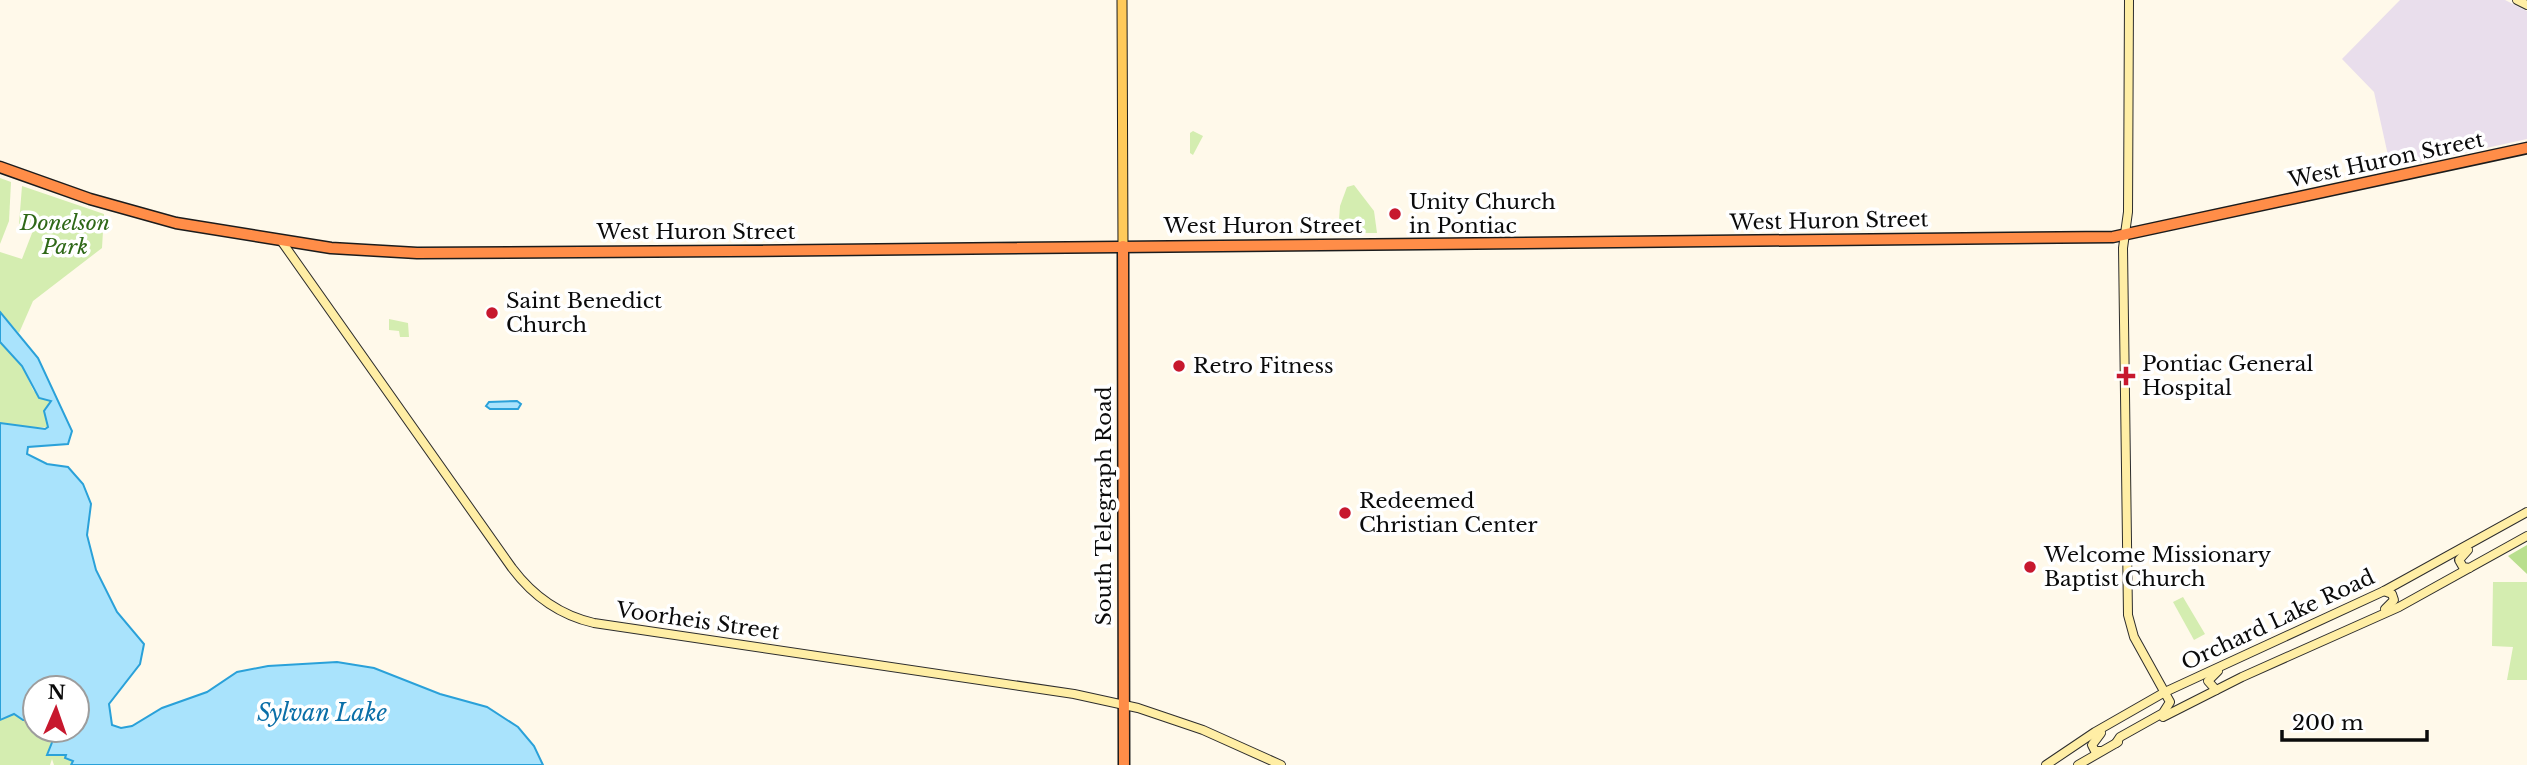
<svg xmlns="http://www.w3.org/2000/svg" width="2527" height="765" viewBox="0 0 2527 765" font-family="'Libre Baskerville',serif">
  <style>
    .industrial { fill: #e9deec }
    .green { fill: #d4edb0 }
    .forest { fill: #b9df8e }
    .water { fill: #a9e3fc; stroke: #2aa1d9; stroke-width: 2 }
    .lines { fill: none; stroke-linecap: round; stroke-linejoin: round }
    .secondary-casing { stroke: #2d2d2d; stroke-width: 10 }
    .primary-casing { stroke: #1c1c1c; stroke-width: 11 }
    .highway-casing { stroke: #1c1c1c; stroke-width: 13 }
    .secondary { stroke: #ffeea5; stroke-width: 8 }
    .primary { stroke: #ffca5a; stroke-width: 9 }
    .highway { stroke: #ff8d48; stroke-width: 10 }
    .poi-dot { fill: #c7182e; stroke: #fff; stroke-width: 2.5 }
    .labels { text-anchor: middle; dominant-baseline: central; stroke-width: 7; stroke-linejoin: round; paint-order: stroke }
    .street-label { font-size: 21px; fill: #0b0b0b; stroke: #fff }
    .poi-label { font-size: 21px; fill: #0b0b0b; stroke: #fff; text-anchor: start }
    .park-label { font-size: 21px; font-style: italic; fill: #2e6817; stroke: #fff }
    .water-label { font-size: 23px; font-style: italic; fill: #0a6fa8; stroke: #fff }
  </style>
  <rect width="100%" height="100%" fill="#fff9ea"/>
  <path class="industrial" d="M 2400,0 L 2505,0 L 2527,11 L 2527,139 L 2391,169 L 2374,92 L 2342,59 Z"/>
  <g class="green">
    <path d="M 1193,131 L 1203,136 L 1193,155 L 1190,153 L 1190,133 Z"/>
    <path d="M 0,178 L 11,182 L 9,221 L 0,244 Z"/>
    <path d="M 1354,185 L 1374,211 L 1377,233 L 1338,233 L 1340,206 L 1347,187 Z"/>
    <path d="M 22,186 L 104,214 L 102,248 L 33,301 L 19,333 L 0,312 L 0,252 L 22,259 L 34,228 L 19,224 Z"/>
    <path d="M 389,319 L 408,323 L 409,337 L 400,337 L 399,331 L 389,330 Z"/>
    <path d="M 0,342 L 22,366 L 33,390 L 42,399 L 51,401 L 45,416 L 48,427 L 28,428 L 0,423 Z"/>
    <path d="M 2493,582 L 2527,582 L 2527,680 L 2507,680 L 2513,647 L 2492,646 Z"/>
    <path d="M 2183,597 L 2205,634 L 2194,640 L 2173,602 Z"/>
    <path d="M 14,714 L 23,720 L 35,720 L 35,730 L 57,730 L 49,752 L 53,756 L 66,755 L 65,758 L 73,761 L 70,765 L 54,765 L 52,759 L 50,765 L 0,765 L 0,720 Z"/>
  </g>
  <path class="forest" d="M 2527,545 L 2527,574 L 2508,556 Z"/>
  <g class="water">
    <path d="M 0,312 L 38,358 L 72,431 L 68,444 L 28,447 L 27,454 L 47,464 L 68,467 L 83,484 L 91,504 L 87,535 L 96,570 L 117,612 L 144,644 L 140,664 L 109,704 L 112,725 L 121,728 L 132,726 L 162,708 L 207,692 L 237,672 L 268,666 L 337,662 L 374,668 L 440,694 L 487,707 L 518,727 L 534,746 L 543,765 L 71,765 L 73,761 L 65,758 L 66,755 L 47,755 L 57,730 L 77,730 L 77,688 L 35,688 L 35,720 L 23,720 L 14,714 L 0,720 L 0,423 L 45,429 L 48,427 L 44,411 L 51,401 L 39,398 L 22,366 L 0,342 Z"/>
    <path d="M 517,401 L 521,404 L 518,409 L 490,409 L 486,406 L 489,402 Z"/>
  </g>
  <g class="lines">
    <g class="secondary-casing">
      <g id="secondary">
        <path d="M 2517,0 L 2527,5"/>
        <path d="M 282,242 L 512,568 C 533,596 559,615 594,623 L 1074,694 L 1138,708 L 1203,730 L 1281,765"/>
        <path d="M 2468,550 L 2459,560 L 2463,567 L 2469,568"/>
        <path d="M 2384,591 L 2392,594 L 2394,600 L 2385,609"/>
        <path d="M 2216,690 L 2208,681 L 2218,671"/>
        <path d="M 2163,717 L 2242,677 L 2399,607 L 2527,536"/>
        <path d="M 2116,743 L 2120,737 L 2163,713 L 2170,702 L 2134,637 L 2128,615 L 2123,248 L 2128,212 L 2129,0"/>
        <path d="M 2101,751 L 2095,751 L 2092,745 L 2101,733"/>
        <path d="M 2046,765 L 2095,732 L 2165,692 L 2384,591 L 2527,512"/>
        <path d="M 2078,765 L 2118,742"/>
      </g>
    </g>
    <g class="primary-casing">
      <path id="primary" d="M 1122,0 L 1123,246"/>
    </g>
    <g class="highway-casing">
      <g id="highway">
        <path d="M 0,167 L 90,199 L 176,223 L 331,248 L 417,253 L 727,251 L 2113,237 L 2527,148"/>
        <path d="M 1123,246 L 1124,765"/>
      </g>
    </g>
    <use href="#secondary" class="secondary"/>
    <use href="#primary" class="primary"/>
    <use href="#highway" class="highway"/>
  </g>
  <g class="poi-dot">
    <circle cx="1395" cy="214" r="7"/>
    <circle cx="492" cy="313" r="7"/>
    <circle cx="1179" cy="366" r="7"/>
    <path d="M2122.5 365.5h7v7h7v7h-7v7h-7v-7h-7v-7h7z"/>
    <circle cx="1345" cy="513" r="7"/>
    <circle cx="2030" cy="567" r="7"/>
  </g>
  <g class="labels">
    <g class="street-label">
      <text transform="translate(2386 160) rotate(-12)">West Huron Street</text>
      <text transform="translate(1829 221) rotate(-1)">West Huron Street</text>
      <text x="1263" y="226">West Huron Street</text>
      <text x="696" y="232">West Huron Street</text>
      <text transform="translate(1104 506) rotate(-90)">South Telegraph Road</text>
      <text transform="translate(2278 620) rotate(-25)">Orchard Lake Road</text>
      <text transform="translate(698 621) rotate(8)">Voorheis Street</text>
    </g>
    <g class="poi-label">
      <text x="1409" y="202">Unity Church<tspan x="1409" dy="24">in Pontiac</tspan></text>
      <text x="506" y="301">Saint Benedict<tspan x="506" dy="24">Church</tspan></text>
      <text x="2142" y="364">Pontiac General<tspan x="2142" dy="24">Hospital</tspan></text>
      <text x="1193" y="366">Retro Fitness</text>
      <text x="1359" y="501">Redeemed<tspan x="1359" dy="24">Christian Center</tspan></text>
      <text x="2044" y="555">Welcome Missionary<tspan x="2044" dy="24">Baptist Church</tspan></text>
    </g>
    <g class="park-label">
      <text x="65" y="223">Donelson<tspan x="65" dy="24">Park</tspan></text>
    </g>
    <g class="water-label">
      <text x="322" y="713">Sylvan Lake</text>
    </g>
  </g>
  <g transform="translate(56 709) rotate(2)"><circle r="33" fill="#ffffff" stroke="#9d9d9d" stroke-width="2"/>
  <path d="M0-5L12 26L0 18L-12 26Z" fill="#c7182e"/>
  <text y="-10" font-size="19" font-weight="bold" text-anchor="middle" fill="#0b0b0b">N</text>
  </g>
  <path d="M2282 730v10h145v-10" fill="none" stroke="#0b0b0b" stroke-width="3.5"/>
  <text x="2292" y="730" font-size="21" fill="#0b0b0b" stroke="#ffffff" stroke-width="5" paint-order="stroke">200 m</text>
</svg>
